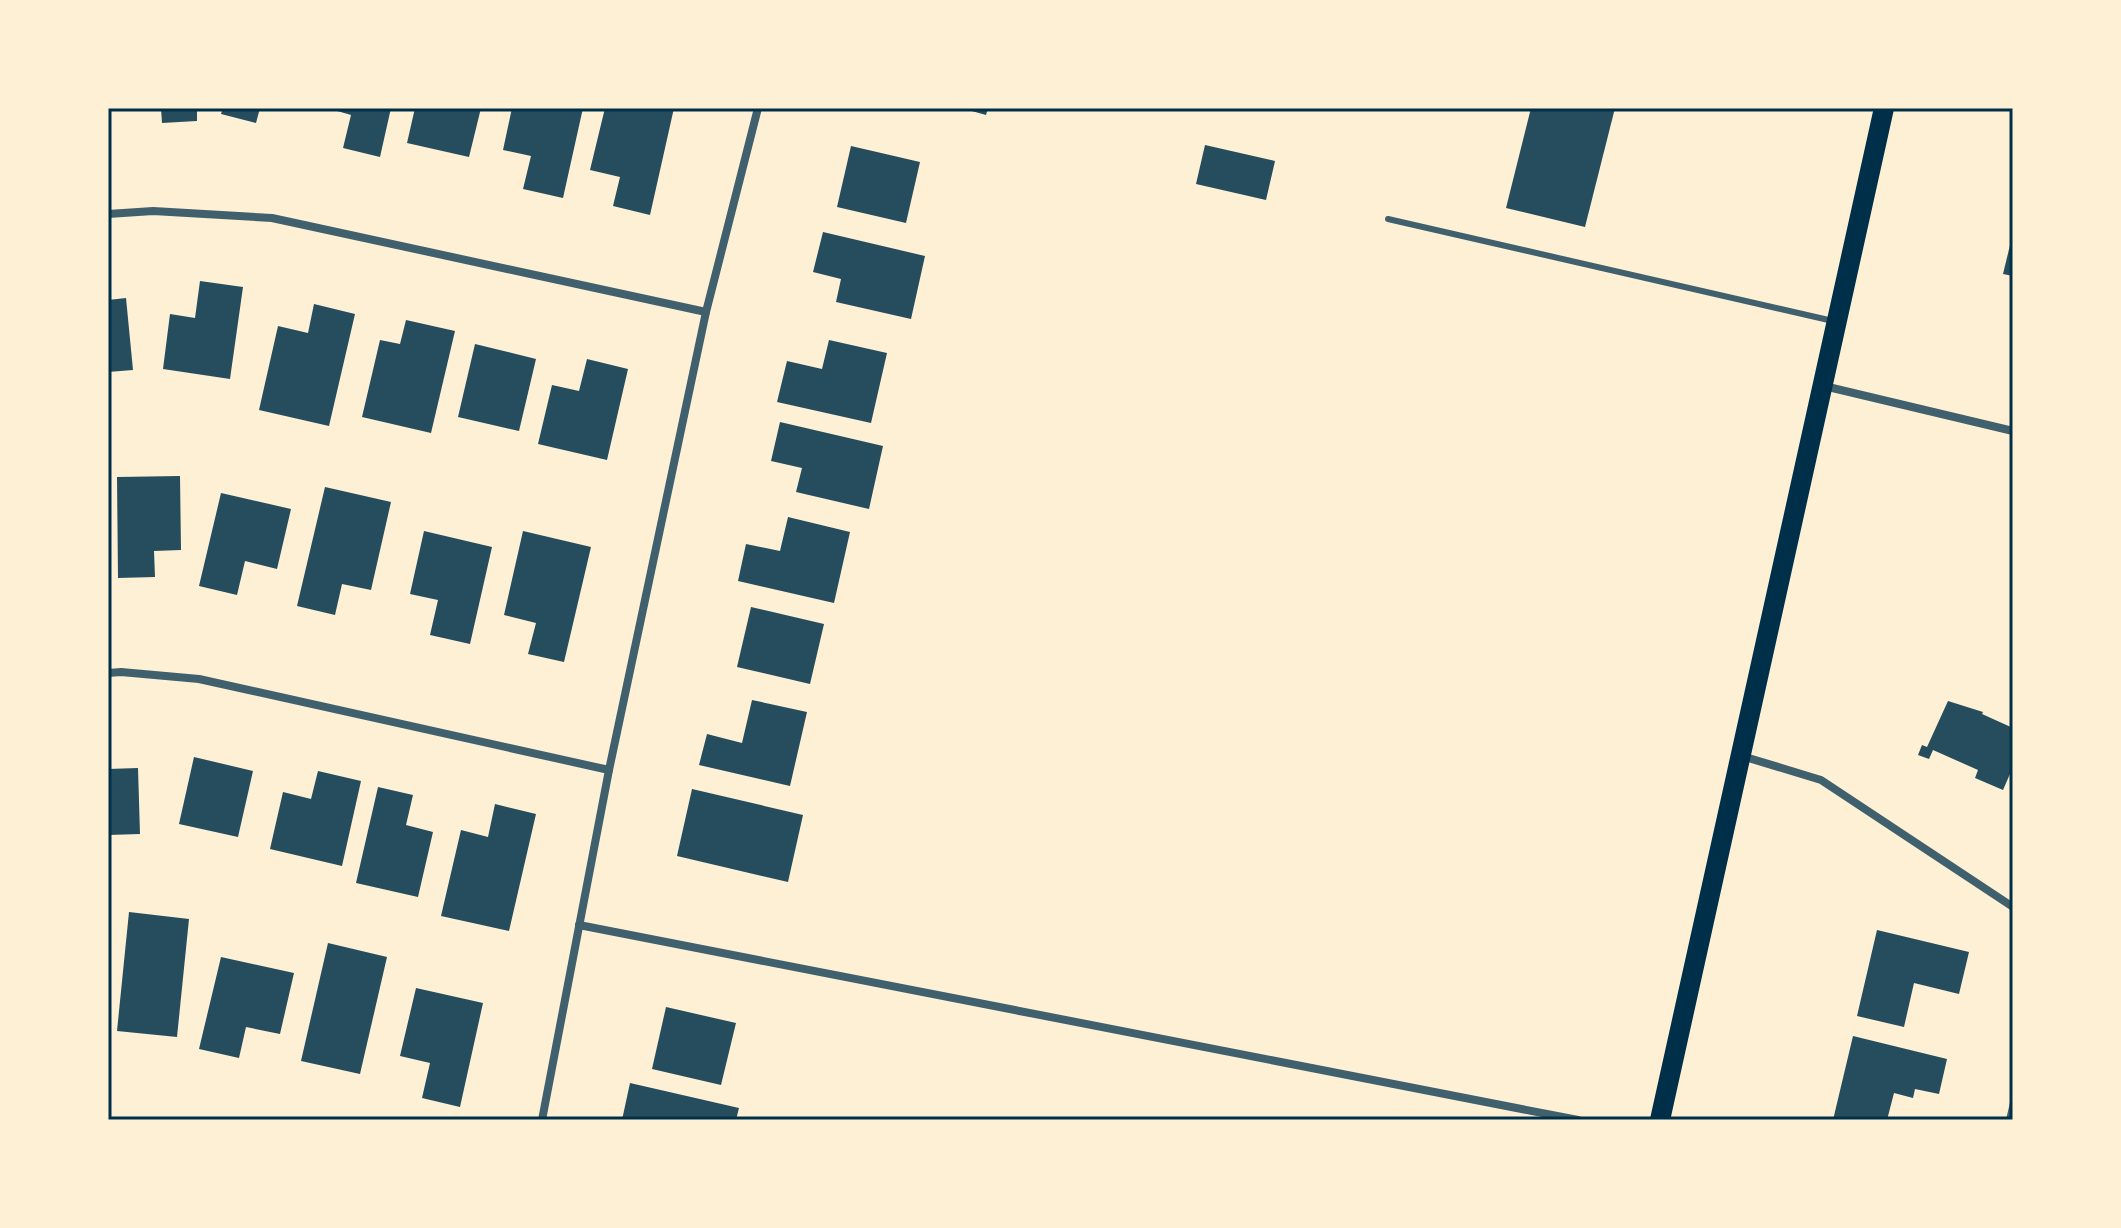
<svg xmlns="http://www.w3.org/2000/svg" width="2121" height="1228" viewBox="0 0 2121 1228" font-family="Poppins,sans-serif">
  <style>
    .building { fill: #264d5e }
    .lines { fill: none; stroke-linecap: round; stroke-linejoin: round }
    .service { stroke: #3f606c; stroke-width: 6 }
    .minor { stroke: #3f606c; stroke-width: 8 }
    .primary { stroke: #003049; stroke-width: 20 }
    .neatline { fill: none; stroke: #003049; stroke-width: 3 }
  </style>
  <rect width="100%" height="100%" fill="#fdf0d5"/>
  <g class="building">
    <path d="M 161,108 L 197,108 L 197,121 L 162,123 Z"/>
    <path d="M 223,108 L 260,108 L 256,123 L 221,114 Z"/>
    <path d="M 327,108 L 391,108 L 380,157 L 343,148 L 351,115 Z"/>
    <path d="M 415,108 L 481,108 L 469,157 L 407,143 Z"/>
    <path d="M 512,108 L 583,108 L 563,198 L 523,189 L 531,156 L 503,150 Z"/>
    <path d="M 605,108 L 674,108 L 650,215 L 613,206 L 620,177 L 590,170 Z"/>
    <path d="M 961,108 L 988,108 L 986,115 Z"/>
    <path d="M 1531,108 L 1615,108 L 1585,227 L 1506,208 Z"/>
    <path d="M 1205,145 L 1275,161 L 1266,200 L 1196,184 Z"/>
    <path d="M 851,146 L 920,162 L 906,223 L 837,207 Z"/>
    <path d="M 823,232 L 925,256 L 911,319 L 836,302 L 841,279 L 813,272 Z"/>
    <path d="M 2012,237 L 2013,237 L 2013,276 L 2003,274 Z"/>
    <path d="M 200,281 L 243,287 L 230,379 L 163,369 L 170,314 L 195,318 Z"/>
    <path d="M 126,298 L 133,370 L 108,372 L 108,300 Z"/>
    <path d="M 314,304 L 355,314 L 329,426 L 259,410 L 278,326 L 308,333 Z"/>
    <path d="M 406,320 L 455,331 L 431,433 L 362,417 L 380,340 L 400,344 Z"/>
    <path d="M 829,340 L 887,353 L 871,423 L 777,402 L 787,361 L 822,369 Z"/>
    <path d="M 475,344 L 536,359 L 519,431 L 458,417 Z"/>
    <path d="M 587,359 L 628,369 L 607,460 L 538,444 L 552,385 L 579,391 Z"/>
    <path d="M 780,422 L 883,446 L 869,509 L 796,492 L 802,468 L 771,461 Z"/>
    <path d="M 180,476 L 181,550 L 154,551 L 155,577 L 118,578 L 117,477 Z"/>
    <path d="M 325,487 L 391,502 L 371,590 L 342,584 L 335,615 L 297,606 Z"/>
    <path d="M 221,493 L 291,509 L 277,569 L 245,561 L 237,595 L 199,586 Z"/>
    <path d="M 788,517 L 850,532 L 834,603 L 738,581 L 746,544 L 780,551 Z"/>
    <path d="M 424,531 L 492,547 L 470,644 L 430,635 L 438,600 L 410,594 Z"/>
    <path d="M 523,531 L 591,547 L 564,662 L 528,654 L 536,623 L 504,615 Z"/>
    <path d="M 751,607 L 824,624 L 810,684 L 737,667 Z"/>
    <path d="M 752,700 L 807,712 L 790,786 L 699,765 L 707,734 L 742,743 Z"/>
    <path d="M 1948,701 L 1983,712 L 1982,714 L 2013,728 L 2013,767 L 2003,790 L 1975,778 L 1978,770 L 1933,750 L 1929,759 L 1918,755 L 1922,745 L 1927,747 Z"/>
    <path d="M 194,757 L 253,771 L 238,837 L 179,824 Z"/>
    <path d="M 138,768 L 140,834 L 108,835 L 108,769 Z"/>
    <path d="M 318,771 L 361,781 L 342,866 L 270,849 L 283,792 L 311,799 Z"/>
    <path d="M 378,787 L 413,795 L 406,825 L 433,832 L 418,897 L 356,883 Z"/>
    <path d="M 692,789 L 803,815 L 788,882 L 677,856 Z"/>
    <path d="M 495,804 L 536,814 L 509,931 L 441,916 L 461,830 L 488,837 Z"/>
    <path d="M 129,912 L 189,919 L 177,1037 L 117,1031 Z"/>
    <path d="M 1877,930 L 1969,952 L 1959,994 L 1914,983 L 1904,1027 L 1857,1016 Z"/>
    <path d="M 328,943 L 387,957 L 360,1074 L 301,1061 Z"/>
    <path d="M 221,957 L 294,973 L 280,1034 L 246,1027 L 239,1058 L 199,1049 Z"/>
    <path d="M 416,988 L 483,1003 L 460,1107 L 422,1098 L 430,1063 L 400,1056 Z"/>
    <path d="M 666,1007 L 736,1023 L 721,1085 L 652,1069 Z"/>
    <path d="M 1853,1036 L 1947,1059 L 1939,1094 L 1915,1089 L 1913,1098 L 1894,1093 L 1887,1120 L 1833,1120 Z"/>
    <path d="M 630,1083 L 739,1108 L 736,1120 L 622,1120 Z"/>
  </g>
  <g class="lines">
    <g class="service">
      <path d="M 1388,219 L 1833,321"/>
      <path d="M 2009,1120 L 2013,1103"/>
    </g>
    <g class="minor">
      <path d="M 108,214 L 153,211 L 272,218 L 706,312"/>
      <path d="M 1824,386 L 2013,431"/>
      <path d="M 108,673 L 121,672 L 199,679 L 609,770"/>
      <path d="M 1742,756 L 1821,780 L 2013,907"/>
      <path d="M 579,925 L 1578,1120"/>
      <path d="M 542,1120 L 609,770 L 706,312 L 758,108"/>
    </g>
    <path class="primary" d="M 1660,1120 L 1884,108"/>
  </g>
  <rect width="2121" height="1228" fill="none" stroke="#fdf0d5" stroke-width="220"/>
  <rect x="110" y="110" width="1901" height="1008" class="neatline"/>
</svg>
